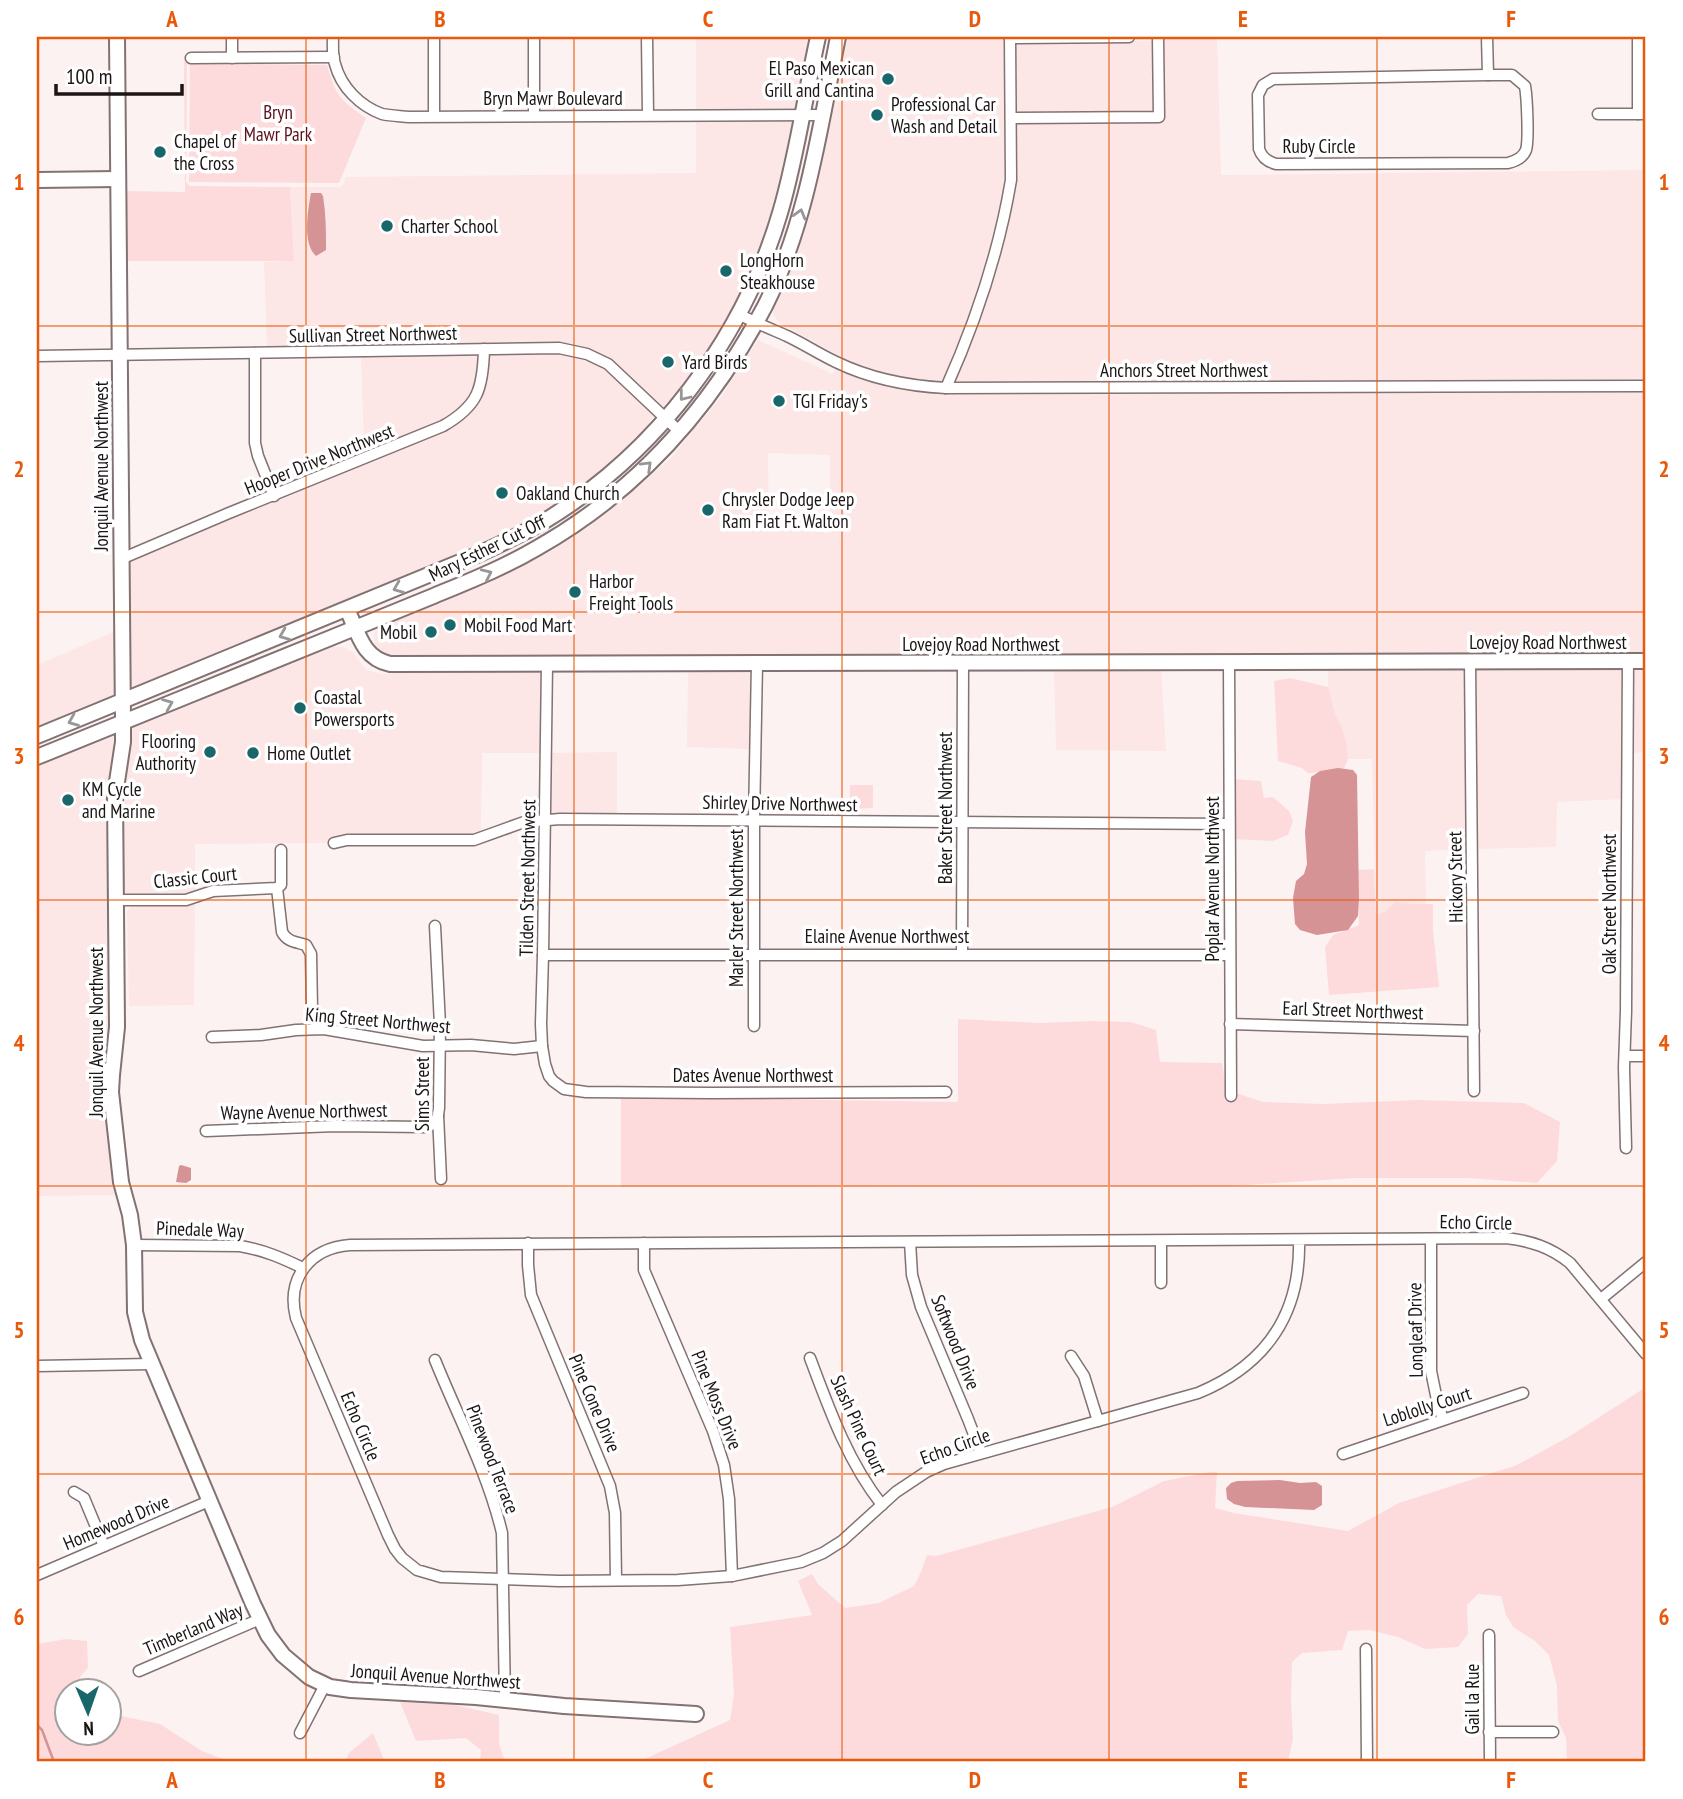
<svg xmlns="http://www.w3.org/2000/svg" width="1683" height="1799" viewBox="0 0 1683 1799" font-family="'PT Sans Narrow',sans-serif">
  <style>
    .built { fill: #fce6e6; fill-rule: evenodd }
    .green { fill: #fddbdc }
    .water { fill: #d69395 }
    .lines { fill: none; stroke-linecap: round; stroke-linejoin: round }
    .stream { stroke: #d69395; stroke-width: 2.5 }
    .street-casing { stroke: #827272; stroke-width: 13 }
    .secondary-casing { stroke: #827272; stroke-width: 18 }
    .primary-casing { stroke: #827272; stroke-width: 18 }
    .street { stroke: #fff; stroke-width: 10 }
    .secondary { stroke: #fff; stroke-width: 14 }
    .primary { stroke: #fff; stroke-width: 14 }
    .oneway { stroke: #989696 }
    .grid { fill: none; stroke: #e8590c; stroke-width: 2; stroke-opacity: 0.55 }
    .poi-dot { fill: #19676b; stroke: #fff; stroke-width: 2.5 }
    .labels { text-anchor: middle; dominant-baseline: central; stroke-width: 7; stroke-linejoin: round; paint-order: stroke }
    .poi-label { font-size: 19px; fill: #1b1515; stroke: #fff; text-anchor: start }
    .street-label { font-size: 19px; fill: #1b1515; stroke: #fff }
    .park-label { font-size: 19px; fill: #5e0f1d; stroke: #fff }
    .neatline { fill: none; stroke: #e8590c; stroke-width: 2.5 }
    .grid-label { font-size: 23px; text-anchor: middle; font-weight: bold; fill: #e8590c }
  </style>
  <rect width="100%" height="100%" fill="#fdf2f2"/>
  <g class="built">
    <path d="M 696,37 L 810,37 L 795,110 L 696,110 Z"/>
    <path d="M 846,37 L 1006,37 L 1007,179 L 1004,199 L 986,271 L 975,305 L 944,383 L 921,382 L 895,377 L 860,367 L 840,359 L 840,356 L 780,323 L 773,314 L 774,307 L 800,244 L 813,202 Z"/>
    <path d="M 1162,37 L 1217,37 L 1221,175 L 1646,170 L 1646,381 L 953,383 L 983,309 L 994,274 L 1012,202 L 1016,180 L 1015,123 L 1163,122 Z"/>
    <path d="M 1154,41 L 1154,112 L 1015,113 L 1015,43 Z"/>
    <path d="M 696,120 L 793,120 L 778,194 L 768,230 L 733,308 L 719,336 L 689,378 L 662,408 L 610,360 L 589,349 L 577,345 L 559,343 L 267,348 L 264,262 L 294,261 L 290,187 L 339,187 L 343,185 L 346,177 L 696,173 Z"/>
    <path d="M 758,340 L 833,374 L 836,367 L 875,382 L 893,387 L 948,394 L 949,393 L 1646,391 L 1646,656 L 392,659 L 380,653 L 375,644 L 374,635 L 376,630 L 548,553 L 587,528 L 637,488 L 670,459 L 720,398 ZM 768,453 L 830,455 L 830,533 L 769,528 Z"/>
    <path d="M 559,353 L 586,358 L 606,368 L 656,415 L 650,421 L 646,429 L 606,467 L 575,493 L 508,533 L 471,550 L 304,618 L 127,692 L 125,563 L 231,518 L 445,431 L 468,415 L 480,397 L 488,375 L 488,354 Z"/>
    <path d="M 480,354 L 479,373 L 473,392 L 463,407 L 453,415 L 441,422 L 276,489 L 364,448 L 361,356 Z"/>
    <path d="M 118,630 L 118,696 L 37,729 L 37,665 Z"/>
    <path d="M 333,647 L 343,647 L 353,652 L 366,670 L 382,674 L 393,674 L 393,669 L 542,669 L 541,753 L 482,753 L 481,833 L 473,836 L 347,835 L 329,839 L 330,843 L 195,844 L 195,892 L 176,895 L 120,895 L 119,796 L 127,730 Z"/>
    <path d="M 1466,666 L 1468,849 L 1425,851 L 1426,904 L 1413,904 L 1396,902 L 1384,912 L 1376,916 L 1372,759 L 1348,759 L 1342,728 L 1335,714 L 1328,689 L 1328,668 Z"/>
    <path d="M 1474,666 L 1624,666 L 1622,799 L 1557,802 L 1556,847 L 1476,849 Z"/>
    <path d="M 1632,666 L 1646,666 L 1646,752 L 1631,753 Z"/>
    <path d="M 1054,667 L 1161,667 L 1166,751 L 1056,750 Z"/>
    <path d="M 752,668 L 750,749 L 687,747 L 688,669 Z"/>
    <path d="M 119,734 L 110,795 L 120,1195 L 37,1196 L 37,767 Z"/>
    <path d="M 617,752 L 617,813 L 549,814 L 550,753 Z"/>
    <path d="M 195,902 L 194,1005 L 129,1006 L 127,911 L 133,905 L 177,905 Z"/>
  </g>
  <g class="green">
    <path d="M 184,58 L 187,58 L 186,182 L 190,186 L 290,187 L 294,261 L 123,261 L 122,191 L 185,192 Z"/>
    <path d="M 190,63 L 327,65 C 336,96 340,100 366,118 L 339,183 L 189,182 Z"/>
    <path d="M 1290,678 L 1328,687 L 1335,714 L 1342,728 L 1346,743 L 1348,759 L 1343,771 L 1308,773 L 1302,768 L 1278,761 L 1274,681 Z"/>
    <path d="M 1233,779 L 1261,781 L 1264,798 L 1273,797 L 1289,811 L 1293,821 L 1288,835 L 1273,841 L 1233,839 Z"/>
    <path d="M 850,785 L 873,785 L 873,808 L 850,809 Z"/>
    <path d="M 1374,869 L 1376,915 L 1384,912 L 1396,902 L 1413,904 L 1433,904 L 1433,930 L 1439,987 L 1329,995 L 1325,947 L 1333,935 L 1359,925 L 1358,870 Z"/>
    <path d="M 958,1019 L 1041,1023 L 1090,1021 L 1131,1022 L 1156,1030 L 1160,1062 L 1222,1063 L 1228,1101 L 1235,1101 L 1236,1093 L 1263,1102 L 1323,1104 L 1417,1100 L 1524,1103 L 1560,1122 L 1557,1161 L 1537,1183 L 1468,1178 L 1353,1178 L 1230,1186 L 621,1187 L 621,1097 L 958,1102 Z"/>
    <path d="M 1646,1387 L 1646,1762 L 1567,1762 L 1566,1738 L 1558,1721 L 1557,1686 L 1549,1655 L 1535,1641 L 1513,1627 L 1506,1615 L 1501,1596 L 1478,1594 L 1467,1605 L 1468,1634 L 1458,1647 L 1425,1649 L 1398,1637 L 1369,1630 L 1348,1631 L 1342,1650 L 1302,1653 L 1292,1662 L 1291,1701 L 1293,1739 L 1288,1762 L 638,1762 L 730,1720 L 734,1695 L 730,1627 L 812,1615 L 798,1581 L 812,1574 L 818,1584 L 845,1608 L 879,1603 L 914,1586 L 920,1574 L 927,1555 L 936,1556 L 1112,1507 L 1164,1481 L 1211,1472 L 1217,1472 L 1215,1508 L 1234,1513 L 1348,1531 L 1399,1503 L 1517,1465 L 1570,1436 Z"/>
    <path d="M 66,1639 L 87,1641 L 88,1668 L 80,1677 L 88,1690 L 66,1690 L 66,1732 L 108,1732 L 109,1711 L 111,1714 L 160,1724 L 202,1751 L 231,1762 L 42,1762 L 37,1752 L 37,1644 Z"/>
    <path d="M 400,1702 L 455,1705 L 499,1715 L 499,1744 L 505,1762 L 480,1762 L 481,1750 L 466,1738 L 416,1741 Z"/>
    <path d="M 373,1733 L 385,1762 L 344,1762 L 350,1752 Z"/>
  </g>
  <g class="water">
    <path d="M 311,193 L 321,193 L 323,196 C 326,214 326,232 326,250 L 316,256 C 302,243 308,210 311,193 Z"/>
    <path d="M 1338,768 L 1353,770 L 1357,775 L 1359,898 L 1358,916 L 1348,930 L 1317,935 L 1300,930 L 1295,924 L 1293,898 L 1296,881 L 1304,874 L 1307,864 L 1305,832 L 1311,777 L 1320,771 Z"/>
    <path d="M 181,1165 L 191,1168 L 191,1180 L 186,1183 L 176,1182 L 179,1166 Z"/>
    <path d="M 1280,1480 L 1300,1483 L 1316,1482 L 1322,1486 L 1322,1505 L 1314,1510 L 1245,1507 L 1234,1504 L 1227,1499 L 1226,1488 L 1231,1483 L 1237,1481 Z"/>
  </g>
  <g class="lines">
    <path class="stream" d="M 37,1725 L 42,1730 L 54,1762"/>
    <g class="street-casing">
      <g id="street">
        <path d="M 232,37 L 232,58"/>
        <path d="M 333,37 C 333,45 332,56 335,64 C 341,87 360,106 382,114 C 391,116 401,116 409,117 L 822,115"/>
        <path d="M 434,37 L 434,116"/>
        <path d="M 534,37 L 534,116"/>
        <path d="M 647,37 L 648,115"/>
        <path d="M 1487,37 L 1488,75"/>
        <path d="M 1638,37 L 1638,114"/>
        <path d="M 1010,38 L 1129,37"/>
        <path d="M 191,58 L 334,57"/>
        <path d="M 1488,75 L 1512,75 L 1525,86 C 1527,97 1529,141 1526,150 C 1523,158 1516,161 1508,163 L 1276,164 C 1268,162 1262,158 1259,149 L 1258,95 L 1263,85 L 1273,79 Z"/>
        <path d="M 1598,114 L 1646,114"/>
        <path d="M 1011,118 L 1159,117 L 1158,37"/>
        <path d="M 738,314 C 754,322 771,329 787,336 C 804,344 819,354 836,362 C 871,379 907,386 946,388 L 1646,386"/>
        <path d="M 255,353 L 255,443 L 258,456 L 274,496"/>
        <path d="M 37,356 L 559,348 L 587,354 L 608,364 L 680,432"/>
        <path d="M 946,388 C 976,321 999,252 1011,180 L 1010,37"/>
        <path d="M 121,559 L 229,513 L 443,426 C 478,406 483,389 484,349"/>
        <path d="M 1470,661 L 1474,1091"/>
        <path d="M 1229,662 L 1231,1096"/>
        <path d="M 547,664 L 543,955 L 541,1024 L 542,1046 L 545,1064 L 549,1076 L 553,1081 L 564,1089 L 586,1092 L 711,1093 L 946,1092"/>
        <path d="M 334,843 L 347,840 L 474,840 L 524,822 L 560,819 L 1229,824"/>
        <path d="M 277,888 L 282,932 C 287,942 297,942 306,945 L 311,954 L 312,1009"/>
        <path d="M 116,900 L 186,900 L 213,891 L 277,888 L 281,885 L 281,850"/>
        <path d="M 435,926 L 440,1025 L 439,1108 L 438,1115 L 441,1179"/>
        <path d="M 962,954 L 963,663"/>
        <path d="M 543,955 L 1230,955"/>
        <path d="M 1230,1024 L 1474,1031"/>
        <path d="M 754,1026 L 754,820 L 757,663"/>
        <path d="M 212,1037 L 261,1035 L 296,1030 L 324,1029 L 423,1046 L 471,1045 L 514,1049 L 542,1046"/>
        <path d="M 1625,1056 L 1646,1056"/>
        <path d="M 206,1131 L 335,1126 L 425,1127 L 434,1124 L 438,1116"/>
        <path d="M 1626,1148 L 1624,1067 L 1626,1011 L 1628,661"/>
        <path d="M 1431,1239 L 1431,1371 L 1438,1405 L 1443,1419"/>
        <path d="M 1299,1240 C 1301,1314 1266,1365 1198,1393 L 944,1464 L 926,1472 L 896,1492 L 842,1541 L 823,1553 L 801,1562 L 732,1576 L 678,1580 L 559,1581 L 441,1577 L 417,1570 L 402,1558 L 395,1549 L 388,1535 L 296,1318 C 286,1278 310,1248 350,1245 L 1506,1238 C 1531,1241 1550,1247 1570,1263 L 1646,1354"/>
        <path d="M 910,1242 L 912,1275 L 921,1307 L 968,1419 L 981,1453"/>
        <path d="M 528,1243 L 528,1265 L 531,1295 L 610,1486 L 615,1513 L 616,1580"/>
        <path d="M 644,1243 L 644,1270 L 713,1431 L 724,1465 L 729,1499 L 732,1576"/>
        <path d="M 134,1245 L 240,1246 C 264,1250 282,1258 303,1268"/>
        <path d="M 1161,1283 L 1161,1241"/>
        <path d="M 1601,1299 L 1646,1262"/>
        <path d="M 1071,1356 L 1084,1376 L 1098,1421"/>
        <path d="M 810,1358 C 829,1409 848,1462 882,1505"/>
        <path d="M 435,1360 C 458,1417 488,1473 502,1533 L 505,1700"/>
        <path d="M 37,1366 L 152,1364"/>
        <path d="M 1343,1454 L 1523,1393"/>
        <path d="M 74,1492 L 84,1498 L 104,1546"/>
        <path d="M 37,1575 L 209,1501"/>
        <path d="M 1489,1635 L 1490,1762"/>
        <path d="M 1366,1649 L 1367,1762"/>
        <path d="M 139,1671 L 260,1619"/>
        <path d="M 1489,1732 L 1553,1732"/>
        <path d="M 300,1733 L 325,1685"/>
      </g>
    </g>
    <g class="secondary-casing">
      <g id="secondary">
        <path d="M 117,37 L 123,722 L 123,742 L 115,795 L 117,1027 L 112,1075 L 111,1092 L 121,1182 L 130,1215 L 134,1245 L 135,1312 L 142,1340 L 253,1604 L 268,1635 L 283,1655 L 309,1677 L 330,1687 L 351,1690 L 476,1697 L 564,1706 L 696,1714"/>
        <path d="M 37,180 L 118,179"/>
        <path d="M 347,609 C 358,632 362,658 390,664 L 1646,661"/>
      </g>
    </g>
    <g class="primary-casing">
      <g id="primary">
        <path d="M 37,736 L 477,555 C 499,545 522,534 543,522 C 656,454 743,339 780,213 C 797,156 805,95 818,37"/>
        <path d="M 37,757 C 134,717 231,679 328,639 C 363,625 397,611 431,597 C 467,582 503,568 537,548 C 638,491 711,408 765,306 C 807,223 820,127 838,37"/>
      </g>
    </g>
    <use href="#street" class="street"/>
    <use href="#secondary" class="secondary"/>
    <use href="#primary" class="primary"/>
  </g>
  <defs><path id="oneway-chevron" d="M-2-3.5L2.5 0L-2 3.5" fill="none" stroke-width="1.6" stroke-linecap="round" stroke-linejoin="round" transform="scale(1.75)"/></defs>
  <g class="oneway">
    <use href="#oneway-chevron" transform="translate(800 214) rotate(-74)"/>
    <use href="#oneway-chevron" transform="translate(684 396) rotate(128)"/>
    <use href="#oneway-chevron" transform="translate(647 466) rotate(-44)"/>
    <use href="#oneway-chevron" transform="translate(487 574) rotate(-25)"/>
    <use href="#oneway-chevron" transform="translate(398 588) rotate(158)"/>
    <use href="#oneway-chevron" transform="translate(284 635) rotate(158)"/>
    <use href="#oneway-chevron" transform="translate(168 704) rotate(-22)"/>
    <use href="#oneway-chevron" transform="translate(73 721) rotate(158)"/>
  </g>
  <path class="grid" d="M 306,37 L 306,1762M 574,37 L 574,1762M 842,37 L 842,1762M 1109,37 L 1109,1762M 1377,37 L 1377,1762M 37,326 L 1646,326M 37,612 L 1646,612M 37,900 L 1646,900M 37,1186 L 1646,1186M 37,1474 L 1646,1474"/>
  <g class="poi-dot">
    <circle cx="888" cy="79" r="7"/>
    <circle cx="877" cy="115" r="7"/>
    <circle cx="160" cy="152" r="7"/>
    <circle cx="387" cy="226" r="7"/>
    <circle cx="726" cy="271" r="7"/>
    <circle cx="668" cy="362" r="7"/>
    <circle cx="779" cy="401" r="7"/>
    <circle cx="502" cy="493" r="7"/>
    <circle cx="708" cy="510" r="7"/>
    <circle cx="575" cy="592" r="7"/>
    <circle cx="450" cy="625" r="7"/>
    <circle cx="431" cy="632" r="7"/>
    <circle cx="300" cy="708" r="7"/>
    <circle cx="210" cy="752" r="7"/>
    <circle cx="253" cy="753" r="7"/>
    <circle cx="68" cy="800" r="7"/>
  </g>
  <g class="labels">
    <g class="poi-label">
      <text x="874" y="68" text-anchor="end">El Paso Mexican<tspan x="874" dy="22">Grill and Cantina</tspan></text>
      <text x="891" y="104">Professional Car<tspan x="891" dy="22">Wash and Detail</tspan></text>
      <text x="174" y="141">Chapel of<tspan x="174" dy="22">the Cross</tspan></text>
      <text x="401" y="226">Charter School</text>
      <text x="740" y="260">LongHorn<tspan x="740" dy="22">Steakhouse</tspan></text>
      <text x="682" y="362">Yard Birds</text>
      <text x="793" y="401">TGI Friday's</text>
      <text x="516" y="493">Oakland Church</text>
      <text x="722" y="499">Chrysler Dodge Jeep<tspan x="722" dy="22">Ram Fiat Ft. Walton</tspan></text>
      <text x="589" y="581">Harbor<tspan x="589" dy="22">Freight Tools</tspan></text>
      <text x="464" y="625">Mobil Food Mart</text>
      <text x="417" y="632" text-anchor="end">Mobil</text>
      <text x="314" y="697">Coastal<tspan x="314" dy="22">Powersports</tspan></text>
      <text x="196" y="741" text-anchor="end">Flooring<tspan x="196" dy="22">Authority</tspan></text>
      <text x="267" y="753">Home Outlet</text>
      <text x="82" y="789">KM Cycle<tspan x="82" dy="22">and Marine</tspan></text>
    </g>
    <g class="street-label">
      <text x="553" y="98">Bryn Mawr Boulevard</text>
      <text x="1319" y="146">Ruby Circle</text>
      <text transform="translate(373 334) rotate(-1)">Sullivan Street Northwest</text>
      <text x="1184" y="370">Anchors Street Northwest</text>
      <text transform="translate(319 459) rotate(-22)">Hooper Drive Northwest</text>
      <text transform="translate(101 466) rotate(-90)">Jonquil Avenue Northwest</text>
      <text transform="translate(487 548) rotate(-26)">Mary Esther Cut Off</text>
      <text x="1548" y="642">Lovejoy Road Northwest</text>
      <text x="981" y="644">Lovejoy Road Northwest</text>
      <text transform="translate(780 803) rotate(1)">Shirley Drive Northwest</text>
      <text transform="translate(945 808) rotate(-90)">Baker Street Northwest</text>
      <text transform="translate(195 877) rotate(-6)">Classic Court</text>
      <text transform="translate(1455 877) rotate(-91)">Hickory Street</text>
      <text transform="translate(527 878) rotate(-89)">Tilden Street Northwest</text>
      <text transform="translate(1212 879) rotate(-90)">Poplar Avenue Northwest</text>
      <text transform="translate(1609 904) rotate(-90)">Oak Street Northwest</text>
      <text transform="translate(736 908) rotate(-90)">Marler Street Northwest</text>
      <text x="887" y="936">Elaine Avenue Northwest</text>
      <text transform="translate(1353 1010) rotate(2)">Earl Street Northwest</text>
      <text transform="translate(378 1020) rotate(5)">King Street Northwest</text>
      <text transform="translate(96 1032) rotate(-90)">Jonquil Avenue Northwest</text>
      <text x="753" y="1075">Dates Avenue Northwest</text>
      <text transform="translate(422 1094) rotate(-90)">Sims Street</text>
      <text transform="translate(304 1111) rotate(-1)">Wayne Avenue Northwest</text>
      <text transform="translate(1476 1222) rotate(1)">Echo Circle</text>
      <text transform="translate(200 1229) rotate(2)">Pinedale Way</text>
      <text transform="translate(1415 1330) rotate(-91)">Longleaf Drive</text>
      <text transform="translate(956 1342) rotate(68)">Softwood Drive</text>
      <text transform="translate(717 1400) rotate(68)">Pine Moss Drive</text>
      <text transform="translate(595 1403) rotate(67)">Pine Cone Drive</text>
      <text transform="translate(1427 1406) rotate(-18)">Loblolly Court</text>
      <text transform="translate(859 1425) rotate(65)">Slash Pine Court</text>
      <text transform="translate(361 1426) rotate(67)">Echo Circle</text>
      <text transform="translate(955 1446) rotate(-20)">Echo Circle</text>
      <text transform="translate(493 1459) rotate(69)">Pinewood Terrace</text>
      <text transform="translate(116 1522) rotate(-23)">Homewood Drive</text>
      <text transform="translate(193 1629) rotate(-23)">Timberland Way</text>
      <text transform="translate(436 1676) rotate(4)">Jonquil Avenue Northwest</text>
      <text transform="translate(1472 1699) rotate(-90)">Gail la Rue</text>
    </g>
    <g class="park-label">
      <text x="278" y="112">Bryn<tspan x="278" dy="22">Mawr Park</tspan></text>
    </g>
  </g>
  <rect width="1683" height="1799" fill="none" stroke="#ffffff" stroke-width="77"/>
  <g transform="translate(88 1712) rotate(178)"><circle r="33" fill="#ffffff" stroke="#a4a1a1" stroke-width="2"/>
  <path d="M0-5L12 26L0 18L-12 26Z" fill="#19676b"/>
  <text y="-10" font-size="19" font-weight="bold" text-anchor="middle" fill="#1b1515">N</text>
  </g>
  <path d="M56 84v10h126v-10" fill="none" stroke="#1b1515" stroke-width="3.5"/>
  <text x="66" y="84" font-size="21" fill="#1b1515" stroke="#ffffff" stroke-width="5" paint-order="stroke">100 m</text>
  <rect x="38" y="38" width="1606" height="1722" class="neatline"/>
  <g class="grid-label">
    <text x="172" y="27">A</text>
    <text x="440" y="27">B</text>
    <text x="708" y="27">C</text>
    <text x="975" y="27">D</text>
    <text x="1243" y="27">E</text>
    <text x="1511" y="27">F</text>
    <text x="19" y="190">1</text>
    <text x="1664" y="190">1</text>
    <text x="19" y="477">2</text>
    <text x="1664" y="477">2</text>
    <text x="19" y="764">3</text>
    <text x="1664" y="764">3</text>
    <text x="19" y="1051">4</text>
    <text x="1664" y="1051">4</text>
    <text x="19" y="1338">5</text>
    <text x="1664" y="1338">5</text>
    <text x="19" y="1625">6</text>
    <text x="1664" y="1625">6</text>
    <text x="172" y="1788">A</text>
    <text x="440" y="1788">B</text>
    <text x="708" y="1788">C</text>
    <text x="975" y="1788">D</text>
    <text x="1243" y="1788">E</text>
    <text x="1511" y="1788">F</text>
  </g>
</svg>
